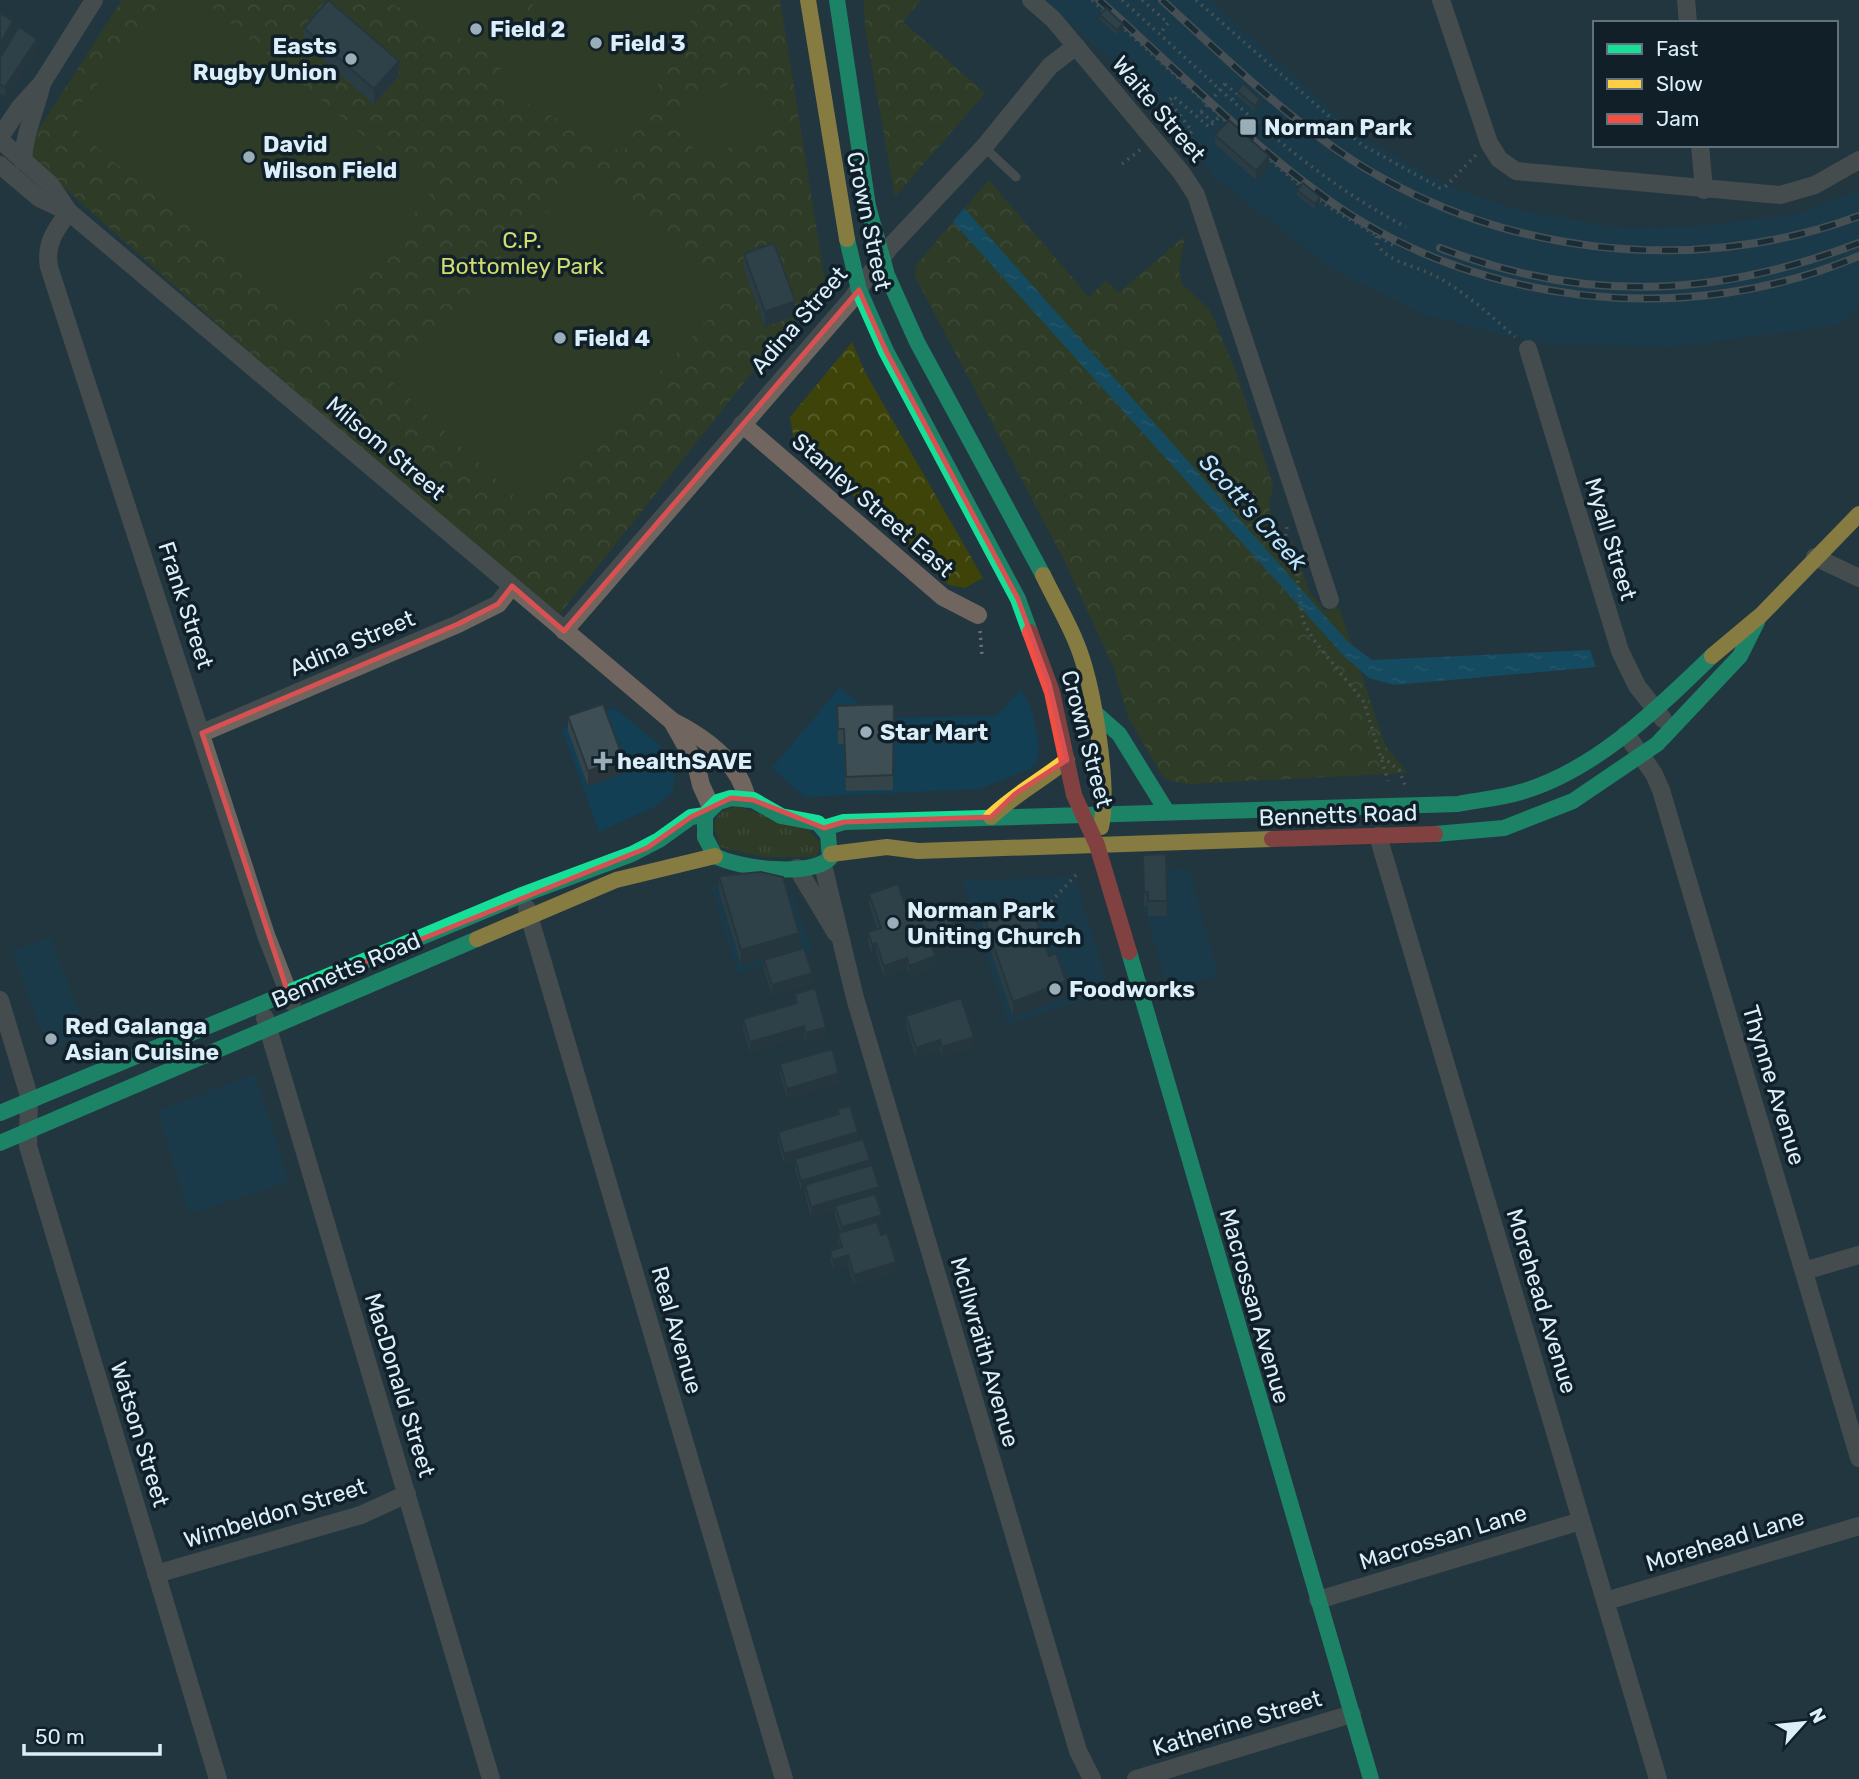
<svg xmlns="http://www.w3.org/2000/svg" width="1859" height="1779" viewBox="0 0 1859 1779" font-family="Rubik,sans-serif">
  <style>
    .built { fill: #123f54 }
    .grass { fill: url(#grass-tufts) }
    .park { fill: url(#park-crowns) }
    .garden { fill: #3d4309 }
    .water { fill: url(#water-ripples) }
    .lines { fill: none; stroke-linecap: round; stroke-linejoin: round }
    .path { stroke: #73716f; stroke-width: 3.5; stroke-dasharray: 2 5; stroke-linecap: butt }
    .lane { stroke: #70665f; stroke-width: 9 }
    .street { stroke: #70665f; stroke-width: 18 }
    .fast { stroke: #16e098; stroke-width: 16 }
    .slow { stroke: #ffcf43; stroke-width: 16 }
    .jam { stroke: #f24e42; stroke-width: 16 }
    .rail-casing { stroke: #72706e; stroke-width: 8 }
    .rail { stroke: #101f28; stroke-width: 5; stroke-dasharray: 16; stroke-linecap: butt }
    .path-bridge { stroke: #73716f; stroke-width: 3.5; stroke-dasharray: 2 5; stroke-linecap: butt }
    .wall { fill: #344449 }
    .shaded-wall { fill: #2b373c }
    .building { fill: #3d4f55; stroke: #2b373c; stroke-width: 2 }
    .marked { fill: none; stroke: #d75052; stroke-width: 5; stroke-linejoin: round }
    .poi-dot { fill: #9aaeba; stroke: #101f28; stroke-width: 2.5 }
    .labels { text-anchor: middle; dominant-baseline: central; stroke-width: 7; stroke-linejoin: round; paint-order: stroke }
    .poi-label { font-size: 23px; font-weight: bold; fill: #dbeffb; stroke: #101f28; text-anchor: start }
    .street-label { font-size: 23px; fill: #dbeffb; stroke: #101f28 }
    .park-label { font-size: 23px; fill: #d1dc71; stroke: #101f28 }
    .water-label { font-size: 24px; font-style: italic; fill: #bde5fc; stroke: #101f28 }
  </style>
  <defs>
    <pattern id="grass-tufts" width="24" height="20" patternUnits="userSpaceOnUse" patternTransform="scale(1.75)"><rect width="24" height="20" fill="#3d4309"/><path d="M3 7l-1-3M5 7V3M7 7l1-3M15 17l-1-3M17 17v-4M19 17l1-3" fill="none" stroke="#585e2e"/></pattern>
    <pattern id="park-crowns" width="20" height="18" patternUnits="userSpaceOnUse" patternTransform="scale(1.75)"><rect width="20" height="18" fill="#3d4309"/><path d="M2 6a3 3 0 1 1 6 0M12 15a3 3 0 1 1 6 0" fill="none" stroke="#585e2e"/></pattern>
    <pattern id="water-ripples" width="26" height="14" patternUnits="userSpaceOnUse" patternTransform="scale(1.75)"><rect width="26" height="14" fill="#036489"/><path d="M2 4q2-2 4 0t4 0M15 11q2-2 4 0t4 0" fill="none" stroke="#277a9b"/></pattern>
  </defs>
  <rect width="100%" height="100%" fill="#223640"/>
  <g class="built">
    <path d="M 1045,0 L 1209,0 L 1364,139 L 1450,186 L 1512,209 L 1621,228 L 1691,227 L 1797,214 L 1859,191 L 1859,308 L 1837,325 L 1673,347 L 1553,344 L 1493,333 L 1426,315 L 1333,270 L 1216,178 L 1128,76 Z"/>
    <path d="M 840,687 L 874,718 L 996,716 L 1021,690 L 1031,707 L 1039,744 L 1037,762 L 1031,769 L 979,789 L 805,797 L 772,768 Z"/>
    <path d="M 615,708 L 665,750 L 675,770 L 673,791 L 656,806 L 599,832 L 562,728 Z"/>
    <path d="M 1189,869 L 1218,976 L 1168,990 L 1144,906 L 1143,870 Z"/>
    <path d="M 1067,877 L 1077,885 L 1110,991 L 1009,1024 L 962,880 Z"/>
    <path d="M 763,883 L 781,887 L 793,896 L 813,951 L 737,973 L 711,885 Z"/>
    <path d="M 50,937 L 88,1035 L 48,1049 L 12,951 Z"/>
    <path d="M 255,1074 L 289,1182 L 189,1214 L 157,1111 Z"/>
  </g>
  <path class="grass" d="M 736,806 L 809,830 L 821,845 L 816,857 L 764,857 L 720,847 L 714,824 L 720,813 Z"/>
  <g class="park">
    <path d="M 122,0 L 780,0 L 825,281 L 559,615 L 286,385 L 24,152 Z"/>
    <path d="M 864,0 L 921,0 L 903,22 L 985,93 L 895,197 L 865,27 Z"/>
    <path d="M 989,180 L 1089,297 L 1106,280 L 1118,293 L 1185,236 L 1179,269 L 1182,284 L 1210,310 L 1236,372 L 1273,485 L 1269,506 L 1272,518 L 1277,528 L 1293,544 L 1309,592 L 1325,611 L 1339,607 L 1385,745 L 1407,773 L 1188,784 L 1168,780 L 1161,774 L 1129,719 L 1113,666 L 1064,560 L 915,276 L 916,265 Z"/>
    <path d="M 852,342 L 865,372 L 983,578 L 965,588 L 949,585 L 794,441 L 790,417 Z"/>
  </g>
  <g class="garden">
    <path d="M 168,0 L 203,0 L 431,193 L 315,332 L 66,121 Z"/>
    <path d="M 383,0 L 526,0 L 498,57 Z"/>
    <path d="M 536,0 L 701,0 L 623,153 L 492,85 Z"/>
    <path d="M 747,73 L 775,121 L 702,163 L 674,115 Z"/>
    <path d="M 591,165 L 730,296 L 530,511 L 390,380 Z"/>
  </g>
  <path class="water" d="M 964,208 L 1348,642 L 1372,660 L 1590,650 L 1596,667 L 1394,685 L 1369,678 L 1344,656 L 953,222 Z"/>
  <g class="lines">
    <g class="path">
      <path d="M 1092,0 L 1106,13"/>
      <path d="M 1122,0 C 1213,81 1297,170 1406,227"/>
      <path d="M 1142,0 L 1168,23 L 1160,34"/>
      <path d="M 1196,0 L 1362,145 L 1440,188 L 1445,187 L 1477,154"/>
      <path d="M 1120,25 L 1228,123"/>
      <path d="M 1225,84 L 1237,94 L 1233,99"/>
      <path d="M 1201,112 L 1214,123"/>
      <path d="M 1166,126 L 1171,121 L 1188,137 L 1192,131 L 1169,101 L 1173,96 L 1209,127 L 1220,116"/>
      <path d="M 1265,156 L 1302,187"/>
      <path d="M 1122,164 L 1141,149"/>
      <path d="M 1319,201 L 1396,247"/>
      <path d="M 1377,236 L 1377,244 C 1389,263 1414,265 1433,275 C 1462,289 1490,315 1515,337"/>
      <path d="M 1287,527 L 1285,539 L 1296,569 L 1303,621 L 1313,639 L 1364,702 L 1388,781"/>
      <path d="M 980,631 L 982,656"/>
      <path d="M 1382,757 L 1399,770 L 1405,785"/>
      <path d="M 1046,907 L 1077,874"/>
    </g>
    <path class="lane" d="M 984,147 L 1016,177"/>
    <g class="street">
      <path d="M 1031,0 L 1053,19 L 1181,172 L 1196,195 L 1330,600"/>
      <path d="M 1441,0 L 1489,143 L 1499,159 L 1516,171 L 1780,195 L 1815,185 L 1859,160"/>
      <path d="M 1686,0 L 1688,23"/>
      <path d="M 0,137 L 20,107 L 42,83 L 94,0"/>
      <path d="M 0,140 L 50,184 L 69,212"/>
      <path d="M 1700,145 L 1704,190"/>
      <path d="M 23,161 C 24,133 36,110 42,83"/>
      <path d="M 0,165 L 39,198 L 69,212 L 672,721 C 704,737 739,761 747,799"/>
      <path d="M 69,212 C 55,230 45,244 49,267 L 266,935 L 292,1002"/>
      <path d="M 1528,349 L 1620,651 L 1637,686 L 1663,719"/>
      <path d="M 742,424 L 943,597 L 978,615"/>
      <path d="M 1815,557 L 1859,578"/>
      <path d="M 564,631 L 850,301 L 890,247 L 984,147 L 1050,66 L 1076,46"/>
      <path d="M 672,721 L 696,764 L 701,785 L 711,807"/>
      <path d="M 202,733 L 458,624 L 498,604 L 512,586"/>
      <path d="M 1626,734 L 1654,774 L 1661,790 L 1859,1458"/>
      <path d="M 1378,836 L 1658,1779"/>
      <path d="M 823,865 L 855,998 L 1078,1751 L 1092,1779"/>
      <path d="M 797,868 L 836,933"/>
      <path d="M 527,909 L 784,1779"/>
      <path d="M 0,1000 L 29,1096 L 28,1146 L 218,1779"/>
      <path d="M 265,1018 L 491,1779"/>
      <path d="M 1804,1271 L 1859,1255"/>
      <path d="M 156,1574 L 361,1515 L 407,1494"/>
      <path d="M 1318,1600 L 1581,1521"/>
      <path d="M 1606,1601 L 1859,1526"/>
      <path d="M 1136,1779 L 1352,1714"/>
    </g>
    <g class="fast">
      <path d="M 837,0 L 868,206 L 887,275 L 917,342 L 1043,575"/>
      <path d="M 847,239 L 859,290 L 886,351 L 1018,599 L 1030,632"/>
      <path d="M 1093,711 L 1119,734 L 1166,810"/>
      <path d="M 731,798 L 753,800 L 781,816 L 818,823 L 828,835 L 830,858 C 810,878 738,868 715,856 L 705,837 L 705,815 L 718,802 Z"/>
      <path d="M 824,828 L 844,822 L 1458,804 C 1479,800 1501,798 1521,792 C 1596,770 1657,709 1712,656"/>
      <path d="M 1435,834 L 1504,828 L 1573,801 L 1657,744 L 1740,656 L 1757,622"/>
      <path d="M 1129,952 L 1371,1779"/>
      <path d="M 0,1113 L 522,895 L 632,854 L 659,840 L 691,817 L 705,815"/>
      <path d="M 0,1143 L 477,939"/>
    </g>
    <g class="slow">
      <path d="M 808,0 L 847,239"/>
      <path d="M 1043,575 C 1054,598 1067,620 1076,642 C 1093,682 1110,785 1101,827"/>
      <path d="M 1712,656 L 1761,615 L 1859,514"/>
      <path d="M 991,817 C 1015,794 1042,780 1067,760"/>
      <path d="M 831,854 L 887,847 L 918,851 L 1272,839"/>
      <path d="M 477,939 L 616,880 L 715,856"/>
    </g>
    <g class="jam">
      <path d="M 1030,632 L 1052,692 L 1074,795 L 1097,845 L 1129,952"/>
      <path d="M 1272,839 L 1435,834"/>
    </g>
    <g class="rail-casing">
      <g id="rail">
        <path d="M 1099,0 C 1174,67 1246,141 1327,199 C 1478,307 1688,329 1859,256"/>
        <path d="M 1162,0 C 1219,52 1276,108 1340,152 C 1489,254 1689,279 1859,216"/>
        <path d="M 1440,248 C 1584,303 1716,298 1859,243"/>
      </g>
    </g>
    <use href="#rail" class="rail"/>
    <path class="path-bridge" d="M 1201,112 L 1225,84"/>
  </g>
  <g class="wall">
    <path d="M 1100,15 L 1123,29 L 1117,35 L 1100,20 Z"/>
    <path d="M 304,28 L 399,76 L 374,104 L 304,43 Z"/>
    <path d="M 37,49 L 5,97 L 0,94 L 0,58 Z"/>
    <path d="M 1237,91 L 1260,104 L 1255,111 L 1237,96 Z"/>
    <path d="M 1215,135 L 1269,166 L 1256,180 L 1215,144 Z"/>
    <path d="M 1297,190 L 1320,202 L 1315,209 L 1297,195 Z"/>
    <path d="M 744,254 L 795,316 L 765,327 L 744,269 Z"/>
    <path d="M 894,704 L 893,790 L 846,791 L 844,744 L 838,744 L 837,706 Z"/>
    <path d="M 568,716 L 623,773 L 588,786 L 568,731 Z"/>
    <path d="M 1166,854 L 1167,916 L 1148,916 L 1148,906 L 1144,906 L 1143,855 Z"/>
    <path d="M 719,876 L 799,948 L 741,965 L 719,891 Z"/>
    <path d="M 869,894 L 908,914 L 930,912 L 956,942 L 933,950 L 935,966 L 909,976 L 907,968 L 884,976 L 876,952 L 872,954 L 868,942 L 868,932 L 877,929 L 869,904 Z"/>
    <path d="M 984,904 L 1049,956 L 1066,996 L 1013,1017 L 983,928 Z"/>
    <path d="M 764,960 L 812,983 L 772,995 L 764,970 Z"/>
    <path d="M 795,994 L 826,1037 L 806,1043 L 804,1035 L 750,1052 L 743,1029 L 743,1019 L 795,1003 Z"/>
    <path d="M 906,1016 L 974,1047 L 942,1057 L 940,1050 L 916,1058 L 906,1026 Z"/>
    <path d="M 780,1064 L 839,1083 L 787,1098 L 780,1074 Z"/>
    <path d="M 837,1109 L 858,1141 L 870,1165 L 879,1197 L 876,1198 L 882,1225 L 878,1226 L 896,1272 L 854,1285 L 848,1265 L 833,1270 L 830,1260 L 830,1251 L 840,1248 L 838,1243 L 838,1233 L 840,1232 L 835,1216 L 835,1210 L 811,1217 L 805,1195 L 805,1190 L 801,1191 L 795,1169 L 795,1161 L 784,1164 L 778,1142 L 778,1132 L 837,1114 Z"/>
  </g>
  <g class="shaded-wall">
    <path d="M 13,21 L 13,31 L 0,54 L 0,44 Z"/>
    <path d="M 1123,24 L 1123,29 L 1117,35 L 1117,30 Z"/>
    <path d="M 37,39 L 37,49 L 5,97 L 5,87 Z"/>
    <path d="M 399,61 L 399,76 L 374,104 L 374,89 Z"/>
    <path d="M 1260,99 L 1260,104 L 1255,111 L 1255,106 Z"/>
    <path d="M 1269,156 L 1269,166 L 1256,180 L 1256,171 Z"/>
    <path d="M 1320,197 L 1320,202 L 1315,209 L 1315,204 Z"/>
    <path d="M 795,301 L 795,316 L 765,327 L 765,312 Z"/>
    <path d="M 623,758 L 623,773 L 588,786 L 588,771 Z"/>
    <path d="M 956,932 L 956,942 L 930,951 L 930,942 Z"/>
    <path d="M 799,933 L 799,948 L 741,965 L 741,950 Z"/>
    <path d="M 876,943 L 876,952 L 872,954 L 872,944 Z"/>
    <path d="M 935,956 L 935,966 L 909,976 L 909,966 Z"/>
    <path d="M 907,958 L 907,968 L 884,976 L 884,966 Z"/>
    <path d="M 812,973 L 812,983 L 772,995 L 772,985 Z"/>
    <path d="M 1066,981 L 1066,996 L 1013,1017 L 1013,1002 Z"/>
    <path d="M 804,1026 L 804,1035 L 750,1052 L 750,1042 Z"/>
    <path d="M 826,1027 L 826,1037 L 806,1043 L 806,1033 Z"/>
    <path d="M 974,1037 L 974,1047 L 942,1057 L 942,1047 Z"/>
    <path d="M 940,1040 L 940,1050 L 916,1058 L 916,1048 Z"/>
    <path d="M 839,1073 L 839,1083 L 787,1098 L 787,1089 Z"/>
    <path d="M 858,1132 L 858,1142 L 784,1164 L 784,1154 Z"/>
    <path d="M 870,1160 L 870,1170 L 805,1185 L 805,1190 L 801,1191 L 801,1181 Z"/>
    <path d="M 879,1187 L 879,1197 L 836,1209 L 835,1206 L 835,1210 L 811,1217 L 811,1207 Z"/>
    <path d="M 882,1215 L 882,1225 L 842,1237 L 842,1227 Z"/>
    <path d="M 848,1255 L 848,1265 L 833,1270 L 833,1260 Z"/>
    <path d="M 896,1262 L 896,1272 L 854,1285 L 854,1275 Z"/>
  </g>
  <g class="building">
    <path d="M 328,0 L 399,61 L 374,89 L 304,28 Z"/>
    <path d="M 1106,8 L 1123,24 L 1117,30 L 1100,15 Z"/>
    <path d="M 0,13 L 13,21 L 0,44 Z"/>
    <path d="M 19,27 L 37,39 L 5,87 L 0,84 L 0,58 Z"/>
    <path d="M 1243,84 L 1260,99 L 1255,106 L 1237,91 Z"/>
    <path d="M 1229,120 L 1269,156 L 1256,171 L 1215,135 Z"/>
    <path d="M 1303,183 L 1320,197 L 1315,204 L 1297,190 Z"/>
    <path d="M 774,243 L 795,301 L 765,312 L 744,254 Z"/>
    <path d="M 603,704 L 623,758 L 588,771 L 568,716 Z"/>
    <path d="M 894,704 L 893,775 L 846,777 L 844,729 L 838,729 L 837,706 Z"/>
    <path d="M 1166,854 L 1167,901 L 1148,901 L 1148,892 L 1144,892 L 1143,855 Z"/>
    <path d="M 761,872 L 783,877 L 799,933 L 741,950 L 719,876 Z"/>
    <path d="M 898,884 L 908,914 L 928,907 L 930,912 L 947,906 L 956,932 L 930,942 L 935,956 L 909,966 L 907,958 L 884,966 L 876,943 L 872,944 L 868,932 L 881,928 L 869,894 Z"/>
    <path d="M 984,904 L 1031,906 L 1049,956 L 1056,953 L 1066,981 L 1013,1002 L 983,914 L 987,912 Z"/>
    <path d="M 804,948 L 812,973 L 772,985 L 764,960 Z"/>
    <path d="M 815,988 L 826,1027 L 806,1033 L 804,1026 L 750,1042 L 743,1019 L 797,1003 L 795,994 Z"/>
    <path d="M 961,998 L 974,1037 L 942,1047 L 940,1040 L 916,1048 L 906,1016 Z"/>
    <path d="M 832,1049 L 839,1073 L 787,1089 L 780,1064 Z"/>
    <path d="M 850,1106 L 858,1132 L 784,1154 L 778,1132 L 839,1114 L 837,1109 Z"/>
    <path d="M 863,1139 L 870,1160 L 801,1181 L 795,1159 Z"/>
    <path d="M 872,1165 L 879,1187 L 811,1207 L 805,1185 Z"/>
    <path d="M 875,1194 L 882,1215 L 842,1227 L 835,1206 Z"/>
    <path d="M 877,1222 L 881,1235 L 887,1233 L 896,1262 L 854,1275 L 848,1255 L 833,1260 L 830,1251 L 842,1247 L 838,1233 Z"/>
  </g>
  <path d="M0 0H1859V1779H0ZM 859,290 L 886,351 L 1018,599 L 1049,683 L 1067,760 L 1015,794 L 991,817 L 844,822 L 824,828 L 753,800 L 731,798 L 691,817 L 647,848 L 288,993 L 202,733 L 458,624 L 498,604 L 512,586 L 564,631 Z" fill="#223640" fill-opacity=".55" fill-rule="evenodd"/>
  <path class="marked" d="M 859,290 L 886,351 L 1018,599 L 1049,683 L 1067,760 L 1015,794 L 991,817 L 844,822 L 824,828 L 753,800 L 731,798 L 691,817 L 647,848 L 288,993 L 202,733 L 458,624 L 498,604 L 512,586 L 564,631 Z"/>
  <g class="poi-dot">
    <circle cx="476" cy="29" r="7"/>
    <circle cx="596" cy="43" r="7"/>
    <circle cx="351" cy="59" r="7"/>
    <rect x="1239" y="118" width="18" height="18" rx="3.5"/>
    <circle cx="249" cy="157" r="7"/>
    <circle cx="560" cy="338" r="7"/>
    <circle cx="866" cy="732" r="7"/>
    <path d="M599.5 750.5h7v7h7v7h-7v7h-7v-7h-7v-7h7z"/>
    <circle cx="893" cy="923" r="7"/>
    <circle cx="1055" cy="989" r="7"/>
    <circle cx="51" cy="1039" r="7"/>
  </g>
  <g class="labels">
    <g class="poi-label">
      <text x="490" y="29">Field 2</text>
      <text x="610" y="43">Field 3</text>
      <text x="337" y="46" text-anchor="end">Easts<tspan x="337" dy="26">Rugby Union</tspan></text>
      <text x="1264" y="127">Norman Park</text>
      <text x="263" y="144">David<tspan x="263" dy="26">Wilson Field</tspan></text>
      <text x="574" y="338">Field 4</text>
      <text x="880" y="732">Star Mart</text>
      <text x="617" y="761">healthSAVE</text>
      <text x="907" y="910">Norman Park<tspan x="907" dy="26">Uniting Church</tspan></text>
      <text x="1069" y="989">Foodworks</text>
      <text x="65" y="1026">Red Galanga<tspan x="65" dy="26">Asian Cuisine</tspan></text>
    </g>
    <g class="street-label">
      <text transform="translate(1159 109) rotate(50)">Waite Street</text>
      <text transform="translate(869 221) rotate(78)">Crown Street</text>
      <text transform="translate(799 320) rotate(-49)">Adina Street</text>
      <text transform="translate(386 448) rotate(40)">Milsom Street</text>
      <text transform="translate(873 505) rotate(41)">Stanley Street East</text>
      <text transform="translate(1611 539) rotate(73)">Myall Street</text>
      <text transform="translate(186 605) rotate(72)">Frank Street</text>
      <text transform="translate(352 643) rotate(-23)">Adina Street</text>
      <text transform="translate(1087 739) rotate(75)">Crown Street</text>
      <text transform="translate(1338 815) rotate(-2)">Bennetts Road</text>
      <text transform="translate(346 970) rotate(-23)">Bennetts Road</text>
      <text transform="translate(1774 1085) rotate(73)">Thynne Avenue</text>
      <text transform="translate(1542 1301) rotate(73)">Morehead Avenue</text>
      <text transform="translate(1255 1306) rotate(74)">Macrossan Avenue</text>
      <text transform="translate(677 1330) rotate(74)">Real Avenue</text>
      <text transform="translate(985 1352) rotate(74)">McIlwraith Avenue</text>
      <text transform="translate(400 1385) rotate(73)">MacDonald Street</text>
      <text transform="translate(140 1434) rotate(73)">Watson Street</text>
      <text transform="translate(275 1513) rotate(-17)">Wimbeldon Street</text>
      <text transform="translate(1443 1537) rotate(-17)">Macrossan Lane</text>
      <text transform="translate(1725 1540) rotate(-17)">Morehead Lane</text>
      <text transform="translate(1237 1723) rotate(-17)">Katherine Street</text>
    </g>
    <g class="park-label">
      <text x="522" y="240">C.P.<tspan x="522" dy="26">Bottomley Park</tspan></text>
    </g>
    <g class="water-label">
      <text transform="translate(1253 512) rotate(48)">Scott's Creek</text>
    </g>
  </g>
  <rect x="1593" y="21" width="245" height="126" fill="#101f28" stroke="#61727c" stroke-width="2"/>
  <rect x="1607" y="44" width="35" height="10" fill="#16e098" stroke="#61727c" stroke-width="2"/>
  <text x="1656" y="56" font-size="21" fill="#dbeffb">Fast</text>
  <rect x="1607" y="79" width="35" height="10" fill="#ffcf43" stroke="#61727c" stroke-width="2"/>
  <text x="1656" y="91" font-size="21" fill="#dbeffb">Slow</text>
  <rect x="1607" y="114" width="35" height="10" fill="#f24e42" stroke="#61727c" stroke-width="2"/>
  <text x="1656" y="126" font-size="21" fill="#dbeffb">Jam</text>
  <g transform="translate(1803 1723) rotate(63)" stroke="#101f28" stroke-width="5" paint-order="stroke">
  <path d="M0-5L12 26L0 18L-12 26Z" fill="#dbeffb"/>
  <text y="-10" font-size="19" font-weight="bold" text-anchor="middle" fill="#dbeffb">N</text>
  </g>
  <path d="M24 1744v10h136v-10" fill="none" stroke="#dbeffb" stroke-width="3.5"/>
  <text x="35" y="1744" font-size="21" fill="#dbeffb" stroke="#101f28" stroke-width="5" paint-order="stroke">50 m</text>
</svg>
